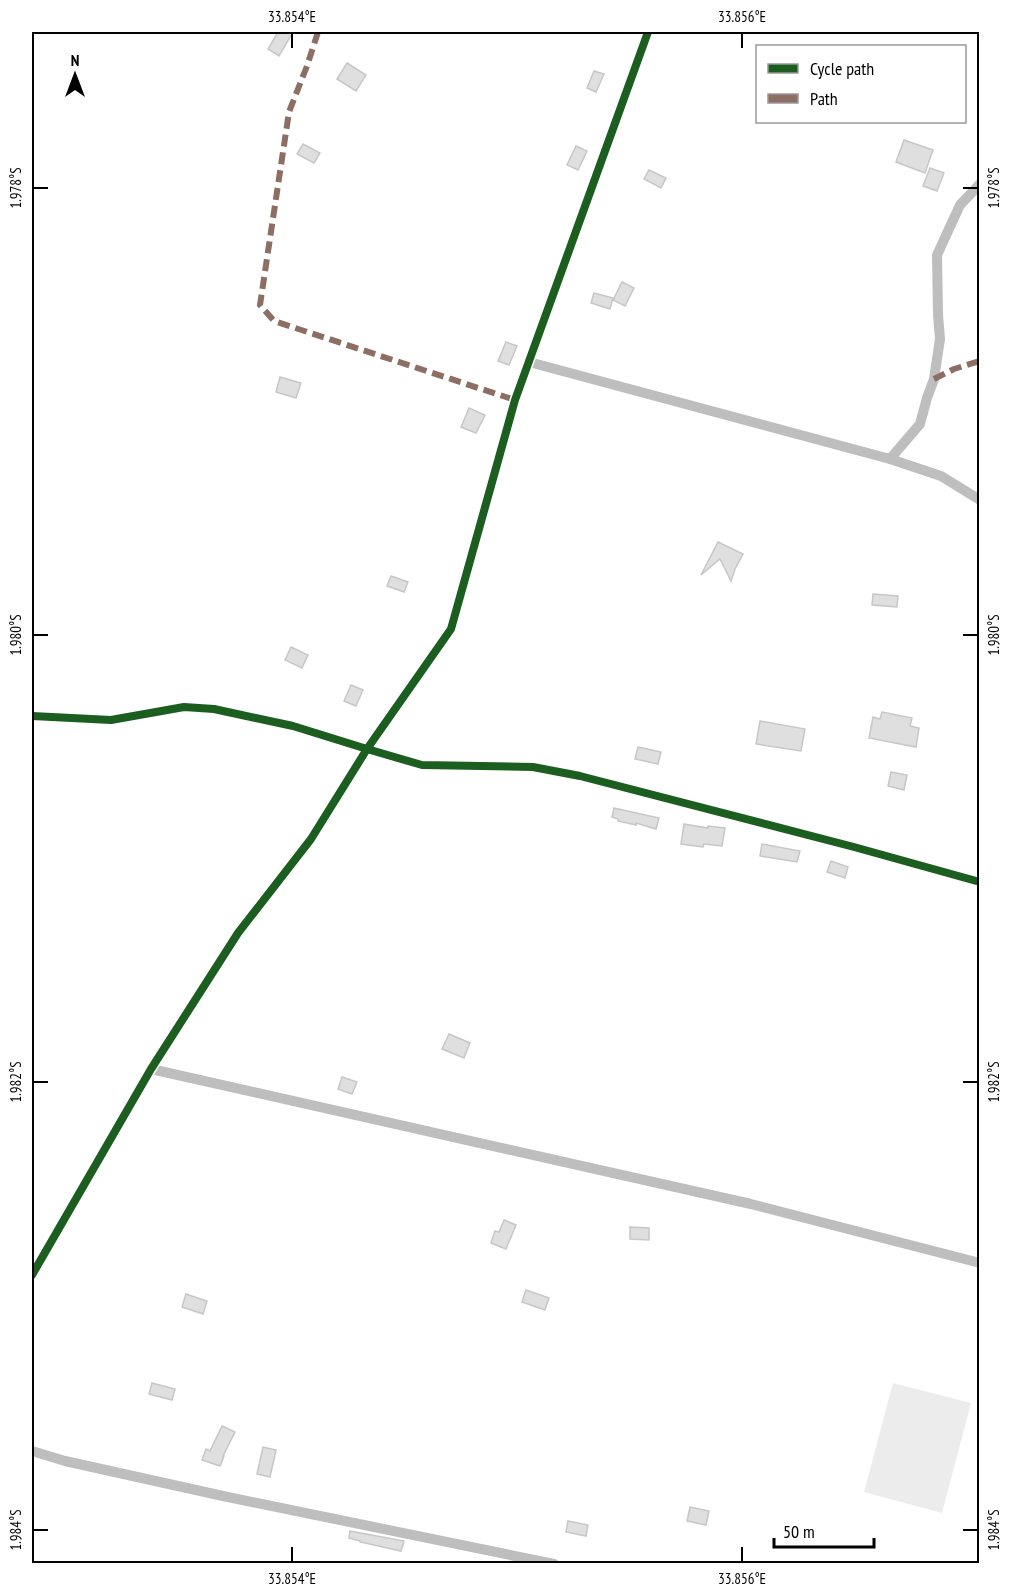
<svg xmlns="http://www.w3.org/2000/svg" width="1011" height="1595" viewBox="0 0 1011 1595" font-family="'PT Sans Narrow',sans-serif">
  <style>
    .green { fill: #ececec }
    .building { fill: #dfdfdf; stroke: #c7c7c7; stroke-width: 1.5 }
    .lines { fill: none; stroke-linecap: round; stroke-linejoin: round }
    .minor { stroke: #bebebe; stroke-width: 10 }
    .quiet { stroke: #8d6e63; stroke-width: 6; stroke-dasharray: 12 6; stroke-linecap: butt }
    .cycleway-casing { stroke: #fff; stroke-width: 11 }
    .cycleway { stroke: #1b5e20; stroke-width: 8 }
    .ticks { fill: none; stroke: #000; stroke-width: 2 }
    .neatline { fill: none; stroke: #000; stroke-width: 2 }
    .ticks-label { font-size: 15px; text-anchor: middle; fill: #000 }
  </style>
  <rect width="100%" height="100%" fill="#fff"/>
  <path class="green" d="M 893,1383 L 971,1403 L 942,1513 L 864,1492 Z"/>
  <g class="building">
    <path d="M 278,32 L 293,32 L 279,56 L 268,49 Z"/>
    <path d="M 347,63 L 366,75 L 356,91 L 337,79 Z"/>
    <path d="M 594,71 L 604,74 L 596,92 L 587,88 Z"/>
    <path d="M 904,140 L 933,150 L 925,173 L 896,162 Z"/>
    <path d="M 303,144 L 320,153 L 314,163 L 297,154 Z"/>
    <path d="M 576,146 L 587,151 L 578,170 L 567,165 Z"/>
    <path d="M 930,168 L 944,173 L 937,191 L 923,186 Z"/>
    <path d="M 649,170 L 666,178 L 661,188 L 644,179 Z"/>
    <path d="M 622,282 L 634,288 L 625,306 L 613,300 Z"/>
    <path d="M 594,293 L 613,298 L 610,309 L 591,303 Z"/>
    <path d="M 506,342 L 517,346 L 509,365 L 498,361 Z"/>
    <path d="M 280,377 L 301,383 L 296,398 L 276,392 Z"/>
    <path d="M 469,408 L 485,415 L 476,433 L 461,427 Z"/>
    <path d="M 718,542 L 743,554 L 735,569 L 731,581 L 720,559 L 701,575 Z"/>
    <path d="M 391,576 L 408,582 L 404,592 L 387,586 Z"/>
    <path d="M 873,594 L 898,596 L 897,607 L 872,605 Z"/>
    <path d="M 291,647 L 308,655 L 302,668 L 285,660 Z"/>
    <path d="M 351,685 L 363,690 L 356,706 L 344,701 Z"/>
    <path d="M 882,712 L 912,718 L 910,726 L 919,728 L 916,747 L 869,738 L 873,717 L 880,719 Z"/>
    <path d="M 760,721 L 805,729 L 801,751 L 756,744 Z"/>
    <path d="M 638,747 L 661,752 L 658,764 L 635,759 Z"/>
    <path d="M 891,772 L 907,775 L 904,790 L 888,786 Z"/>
    <path d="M 614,808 L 659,818 L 656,829 L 636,823 L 636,825 L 618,821 L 618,819 L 612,817 Z"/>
    <path d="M 684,824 L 708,828 L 708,826 L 725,828 L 722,846 L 704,844 L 703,847 L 681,844 Z"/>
    <path d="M 762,844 L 800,851 L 797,862 L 760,856 Z"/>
    <path d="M 831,861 L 848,867 L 845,878 L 827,872 Z"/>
    <path d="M 449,1034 L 470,1043 L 464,1058 L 442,1049 Z"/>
    <path d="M 342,1077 L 357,1082 L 352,1094 L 338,1089 Z"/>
    <path d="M 504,1220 L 516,1225 L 506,1249 L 491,1243 L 495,1231 L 499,1232 Z"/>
    <path d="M 630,1227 L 649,1228 L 649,1240 L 630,1239 Z"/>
    <path d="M 526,1290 L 549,1298 L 545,1310 L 522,1302 Z"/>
    <path d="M 186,1294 L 207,1301 L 203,1314 L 182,1307 Z"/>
    <path d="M 152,1383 L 175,1389 L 172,1400 L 149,1394 Z"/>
    <path d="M 222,1426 L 235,1432 L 223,1456 L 224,1456 L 220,1466 L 202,1460 L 206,1449 L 210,1451 Z"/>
    <path d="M 263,1447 L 276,1450 L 270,1477 L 257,1474 Z"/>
    <path d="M 690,1507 L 709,1511 L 706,1525 L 687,1521 Z"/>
    <path d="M 568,1521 L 588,1525 L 586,1536 L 566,1532 Z"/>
    <path d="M 350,1531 L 404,1541 L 401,1551 L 360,1542 L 360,1541 L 349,1538 Z"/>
  </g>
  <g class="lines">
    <g class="minor">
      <path d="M 529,362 L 890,459 L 941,476 L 980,500"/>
      <path d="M 890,459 L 920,424 L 927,398 L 934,379 L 940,339 L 938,315 L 937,255 L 960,205 L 980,184"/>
      <path d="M 32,716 L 111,720 L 184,707 L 214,709 L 293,726 L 367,749 L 422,765 L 533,767 L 580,776 L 854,847 L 980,882"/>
      <path d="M 151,1069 L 751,1204 L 980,1263"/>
      <path d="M 32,1275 L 151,1069 L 238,933 L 311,839 L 367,749 L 451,629 L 515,400 L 648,32"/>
      <path d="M 32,1451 L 65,1461 L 223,1496 L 554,1564"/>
    </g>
    <g class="quiet">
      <path d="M 318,32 L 307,66 L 289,112 L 260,305 L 274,321 L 515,400"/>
      <path d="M 934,379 L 954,369 L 980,361"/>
    </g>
    <g class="cycleway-casing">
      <g id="cycleway">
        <path d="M 32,716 L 111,720 L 184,707 L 214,709 L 293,726 L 367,749 L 422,765 L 533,767 L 580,776 L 854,847 L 980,882"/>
        <path d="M 32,1275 L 151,1069 L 238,933 L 311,839 L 367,749 L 451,629 L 515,400 L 648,32"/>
      </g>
    </g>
    <use href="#cycleway" class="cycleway"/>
  </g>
  <path class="ticks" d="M 292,33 L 292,48M 742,33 L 742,48M 33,188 L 48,188M 963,188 L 978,188M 33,635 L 48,635M 963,635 L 978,635M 33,1082 L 48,1082M 963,1082 L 978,1082M 33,1530 L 48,1530M 963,1530 L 978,1530M 292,1547 L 292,1562M 742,1547 L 742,1562"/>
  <rect width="1011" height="1595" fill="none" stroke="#ffffff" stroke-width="66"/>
  <rect x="756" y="45" width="210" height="78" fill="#ffffff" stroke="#999999" stroke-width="1.5"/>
  <rect x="768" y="64" width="30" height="9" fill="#1b5e20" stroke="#999999" stroke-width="1.5"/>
  <text x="810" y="75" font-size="18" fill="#000000">Cycle path</text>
  <rect x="768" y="94" width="30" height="9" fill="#8d6e63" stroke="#999999" stroke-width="1.5"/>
  <text x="810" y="105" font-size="18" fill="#000000">Path</text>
  <g transform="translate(75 75)" stroke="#ffffff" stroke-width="4.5" paint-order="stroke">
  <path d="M0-4.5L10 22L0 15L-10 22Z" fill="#000000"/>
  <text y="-9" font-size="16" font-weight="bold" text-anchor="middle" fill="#000000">N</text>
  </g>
  <path d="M774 1538v9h100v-9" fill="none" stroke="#000000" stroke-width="3"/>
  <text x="783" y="1538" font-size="18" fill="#000000" stroke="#ffffff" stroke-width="4.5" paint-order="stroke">50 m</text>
  <rect x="33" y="33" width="945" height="1529" class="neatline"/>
  <g class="ticks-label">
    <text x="292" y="22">33.854°E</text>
    <text x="742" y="22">33.856°E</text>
    <text transform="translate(16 188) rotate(-90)" y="5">1.978°S</text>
    <text transform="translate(994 188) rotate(-90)" y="5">1.978°S</text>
    <text transform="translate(16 635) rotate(-90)" y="5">1.980°S</text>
    <text transform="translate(994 635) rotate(-90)" y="5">1.980°S</text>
    <text transform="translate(16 1082) rotate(-90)" y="5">1.982°S</text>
    <text transform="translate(994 1082) rotate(-90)" y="5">1.982°S</text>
    <text transform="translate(16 1530) rotate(-90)" y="5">1.984°S</text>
    <text transform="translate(994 1530) rotate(-90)" y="5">1.984°S</text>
    <text x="292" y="1584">33.854°E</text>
    <text x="742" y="1584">33.856°E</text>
  </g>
</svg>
